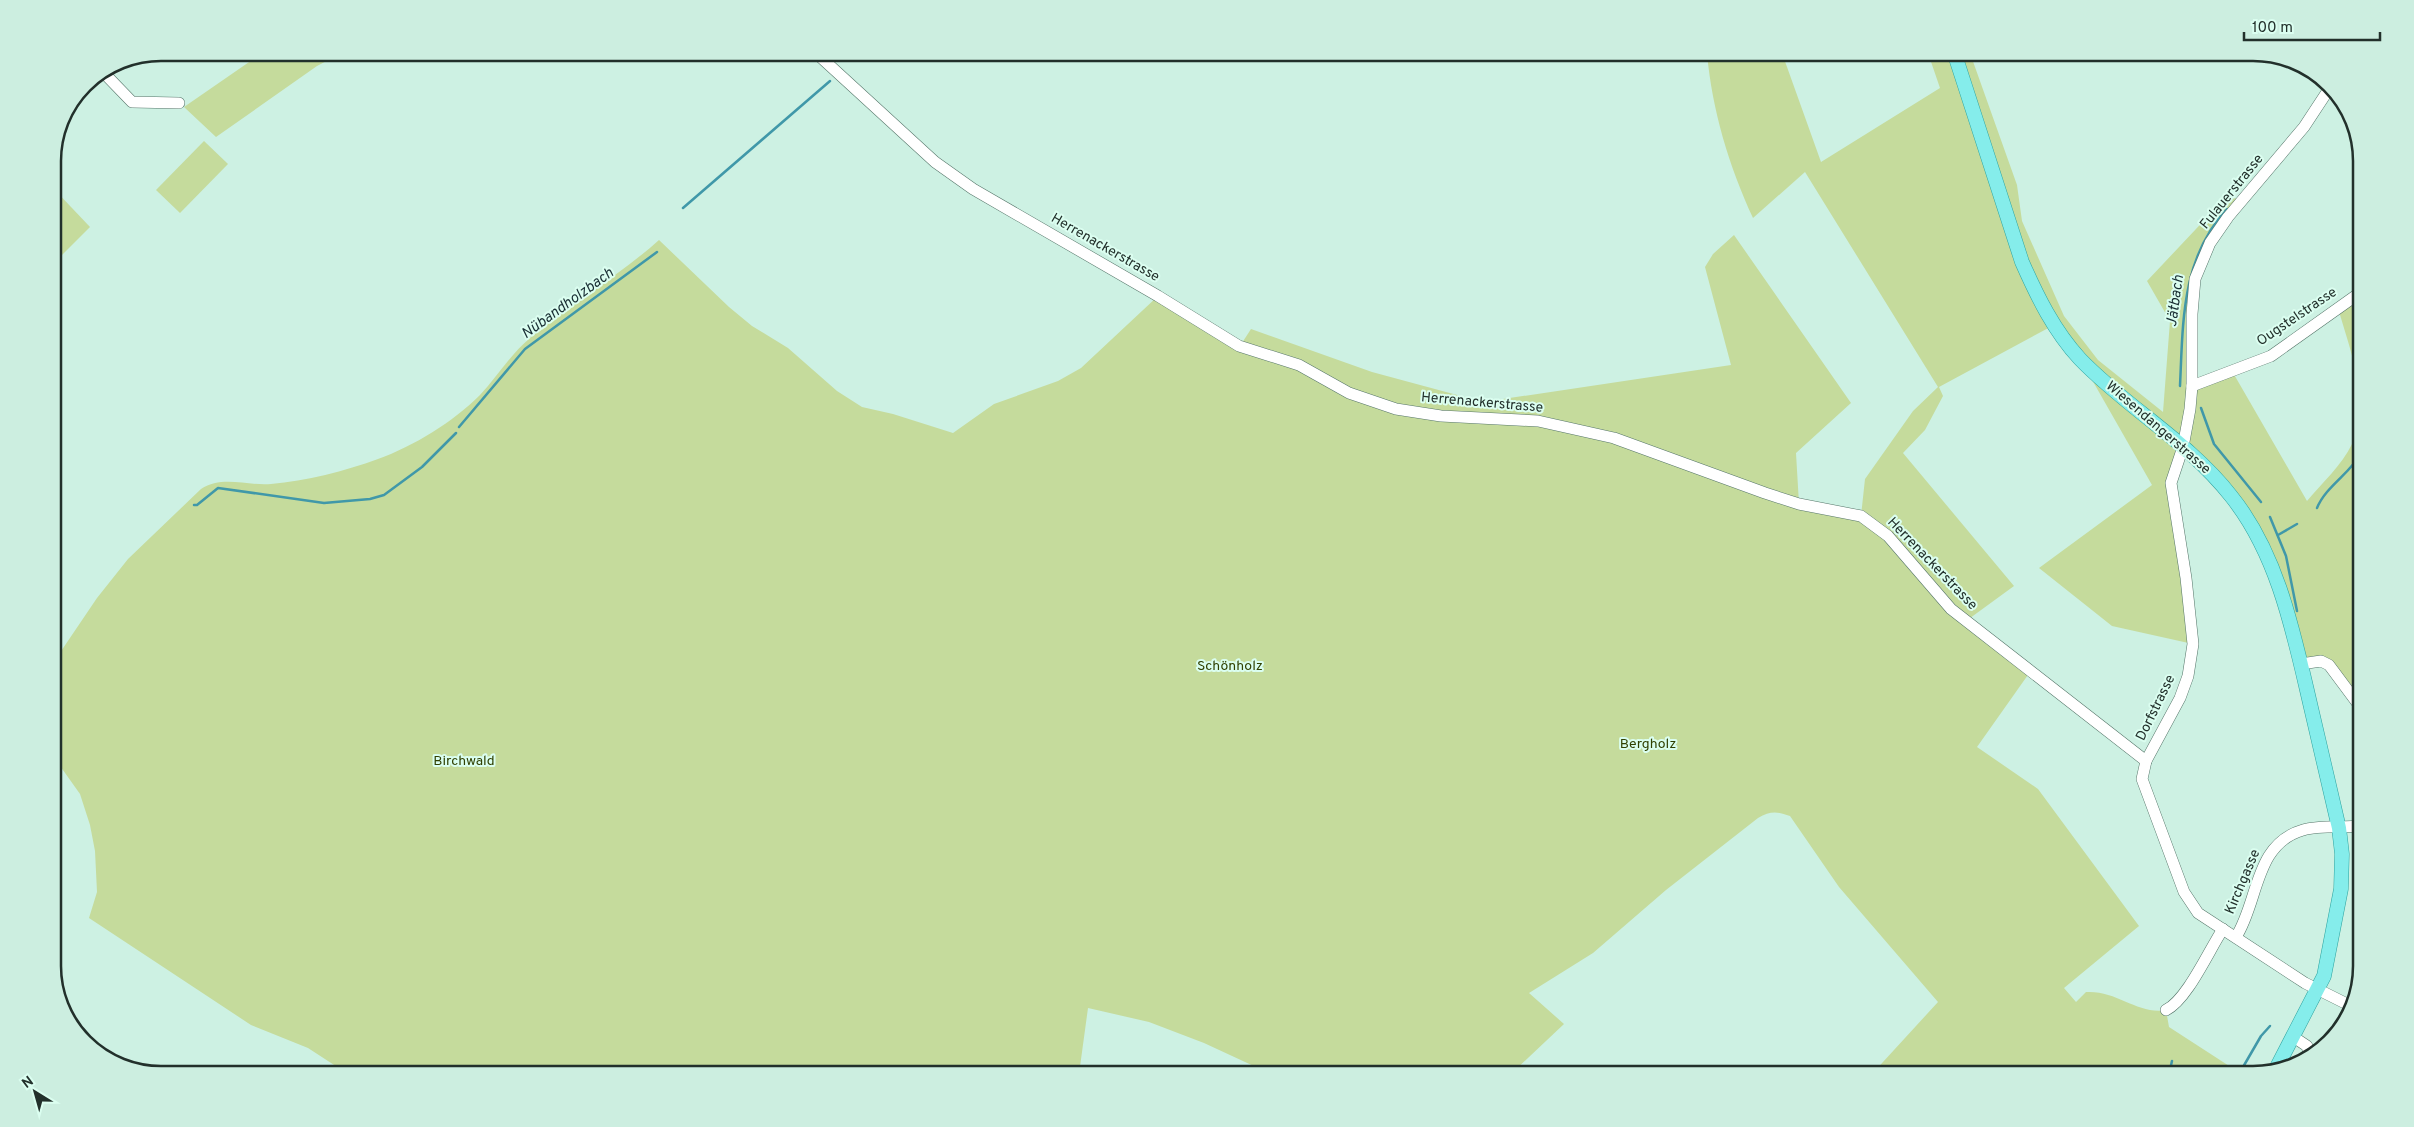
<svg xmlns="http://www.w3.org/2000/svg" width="2414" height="1127" viewBox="0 0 2414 1127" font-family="Overpass,sans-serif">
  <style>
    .green { fill: #c5db9c }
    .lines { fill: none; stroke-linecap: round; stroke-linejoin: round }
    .stream { stroke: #4098a9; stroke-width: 2.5 }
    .minor-casing { stroke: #56766a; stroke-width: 12 }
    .major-casing { stroke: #2da39f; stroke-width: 15 }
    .minor { stroke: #fff; stroke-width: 11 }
    .major { stroke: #85edeb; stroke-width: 14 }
    .labels { text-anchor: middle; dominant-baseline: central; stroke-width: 4; stroke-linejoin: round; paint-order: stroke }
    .street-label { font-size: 14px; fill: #22302b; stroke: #dbfef0 }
    .park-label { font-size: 14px; fill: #304001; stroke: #dbfef0 }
    .water-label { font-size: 15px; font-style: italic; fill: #182d32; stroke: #dbfef0 }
    .rim { fill: none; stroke: #22302b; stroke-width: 2.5 }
  </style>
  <rect width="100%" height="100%" fill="#cdf1e3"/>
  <g class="green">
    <path d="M 1451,52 L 1490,52 L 1490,53 L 1444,60 Z"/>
    <path d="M 262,53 L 342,53 L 317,66 L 216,137 L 184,107 Z"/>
    <path d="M 1707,53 L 1782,53 L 1821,162 L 1940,88 L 1928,53 L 1970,53 L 2017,185 L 2022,221 L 2064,316 L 2098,360 L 2163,412 L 2170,321 L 2147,281 L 2212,212 L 2230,199 L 2245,197 L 2228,217 L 2195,279 L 2192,386 L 2232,371 L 2307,501 C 2322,483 2342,465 2352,444 C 2372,404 2349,347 2338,308 L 2361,292 L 2361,708 L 2329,665 L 2301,664 L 2249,521 L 2183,447 L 2171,483 L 2193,644 L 2112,626 L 2039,568 L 2152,485 L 2079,357 L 2054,325 L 1939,387 L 1943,396 L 1925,430 L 1903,453 L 2014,586 L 1966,621 L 2030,672 L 1977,747 L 2038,789 L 2139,926 L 2064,988 L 2076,1002 L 2086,992 C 2117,990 2138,1015 2166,1010 L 2169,1027 L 2240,1073 L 2239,1074 L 1872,1074 L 1938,1002 L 1839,887 L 1790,816 C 1777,811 1770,811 1758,818 L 1666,890 L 1593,953 L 1529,993 L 1564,1024 L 1511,1074 L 1271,1074 L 1204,1043 L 1149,1022 L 1088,1008 L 1079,1074 L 348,1074 L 308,1048 L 251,1025 L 89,918 L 97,892 L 95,851 L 90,825 L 80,794 L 53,756 L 53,663 L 97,598 L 128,559 L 201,489 C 222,475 247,486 271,484 C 306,481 345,471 378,459 C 414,446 453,422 480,395 C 497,377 510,355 530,338 C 571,303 619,276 659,240 L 729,307 L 752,326 L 788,348 L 837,391 L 862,407 L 893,414 L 953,433 L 994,404 L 1058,381 L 1081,368 L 1158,296 L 1240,346 L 1251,329 L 1372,372 L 1483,402 L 1731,365 L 1705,267 L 1713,254 L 1734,235 L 1851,403 L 1796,453 L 1799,504 L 1861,516 L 1865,479 L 1913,411 L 1938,387 L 1805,172 L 1753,218 C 1729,166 1712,110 1707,53 Z"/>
    <path d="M 204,141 L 228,164 L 180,213 L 156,190 Z"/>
    <path d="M 53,188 L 90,227 L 53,264 Z"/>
  </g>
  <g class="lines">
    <g class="stream">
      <path d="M 683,208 L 830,81"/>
      <path d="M 2357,343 L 2361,358"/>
      <path d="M 2180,386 C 2183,323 2181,258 2227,209"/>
      <path d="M 2201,408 L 2214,444 L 2261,502"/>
      <path d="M 459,427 L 525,349 L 657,252"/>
      <path d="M 194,505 L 197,505 L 218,488 L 324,503 L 370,499 L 384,495 L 422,467 L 456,433"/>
      <path d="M 2317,508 C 2326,486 2351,473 2361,453"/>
      <path d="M 2270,517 L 2286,556 L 2297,611"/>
      <path d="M 2278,535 L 2297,524"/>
      <path d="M 2169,1074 L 2172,1061"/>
      <path d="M 2239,1074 L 2261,1036 L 2270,1026"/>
    </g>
    <g class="minor-casing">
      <g id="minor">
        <path d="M 815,52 L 935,162 L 973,189 L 1158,296 L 1239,346 L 1299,365 L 1349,393 L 1396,409 L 1441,416 L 1538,421 L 1614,438 L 1765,493 L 1799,504 L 1861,516 L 1888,536 L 1951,609 L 2146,761"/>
        <path d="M 103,72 L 132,102 L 179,103"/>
        <path d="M 2329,89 L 2304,127 L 2228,217 L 2210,243 L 2195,279 L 2192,314 L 2192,386 L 2190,409 L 2183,447 L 2171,483 L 2186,578 L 2193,644 L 2188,676 L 2180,698 L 2146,761 L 2142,779 L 2184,892 L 2198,913 L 2305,983 L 2353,1007"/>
        <path d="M 2192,386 L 2271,356 L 2361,292"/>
        <path d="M 2301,664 L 2321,661 L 2329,665 L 2361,708"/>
        <path d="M 2236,937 C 2259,901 2254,844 2303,830 C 2319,825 2344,828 2361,826"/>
        <path d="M 2166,1010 C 2187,1000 2209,950 2223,929"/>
        <path d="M 2292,1036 L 2307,1046 L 2310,1057"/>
      </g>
    </g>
    <g class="major-casing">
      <path id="major" d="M 1954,52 L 2022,262 C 2037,296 2054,331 2080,359 C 2127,408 2189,442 2231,496 C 2277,553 2293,630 2309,699 C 2319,742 2329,785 2339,828 L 2342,854 L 2341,889 L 2324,976 L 2277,1067"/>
    </g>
    <use href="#minor" class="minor"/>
    <use href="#major" class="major"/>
  </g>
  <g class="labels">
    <g class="street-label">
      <text transform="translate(2232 192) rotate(-51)">Fulauerstrasse</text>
      <text transform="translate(1105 248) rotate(30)">Herrenackerstrasse</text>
      <text transform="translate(2297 317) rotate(-34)">Ougstelstrasse</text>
      <text transform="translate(1482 403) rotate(5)">Herrenackerstrasse</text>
      <text transform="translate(2158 428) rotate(41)">Wiesendangerstrasse</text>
      <text transform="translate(1932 564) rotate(46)">Herrenackerstrasse</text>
      <text transform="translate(2156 708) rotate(-64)">Dorfstrasse</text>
      <text transform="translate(2243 882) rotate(-67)">Kirchgasse</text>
    </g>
    <g class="park-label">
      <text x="1230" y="666">Schönholz</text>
      <text x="1648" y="744">Bergholz</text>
      <text x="464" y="761">Birchwald</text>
    </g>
    <g class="water-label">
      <text transform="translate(2176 301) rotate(-82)">Jätbach</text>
      <text transform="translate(568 304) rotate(-36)">Nübandholzbach</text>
    </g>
  </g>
  <path d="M0 0H2414V1127H0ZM161 61H2253A100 100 0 0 1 2353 161V966A100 100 0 0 1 2253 1066H161A100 100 0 0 1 61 966V161A100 100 0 0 1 161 61Z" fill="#cceee0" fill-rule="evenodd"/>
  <path class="rim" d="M161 61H2253A100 100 0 0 1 2353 161V966A100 100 0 0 1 2253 1066H161A100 100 0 0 1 61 966V161A100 100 0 0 1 161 61Z"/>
  <g transform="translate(35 1092) rotate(323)" stroke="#dbfef0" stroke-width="4" paint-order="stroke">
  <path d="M0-4L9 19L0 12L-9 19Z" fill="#22302b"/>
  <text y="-8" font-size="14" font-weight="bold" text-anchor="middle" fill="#22302b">N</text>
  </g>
  <path d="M2244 32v8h136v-8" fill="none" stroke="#22302b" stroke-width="2.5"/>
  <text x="2252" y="32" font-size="15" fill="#22302b" stroke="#dbfef0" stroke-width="4" paint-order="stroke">100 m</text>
</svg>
